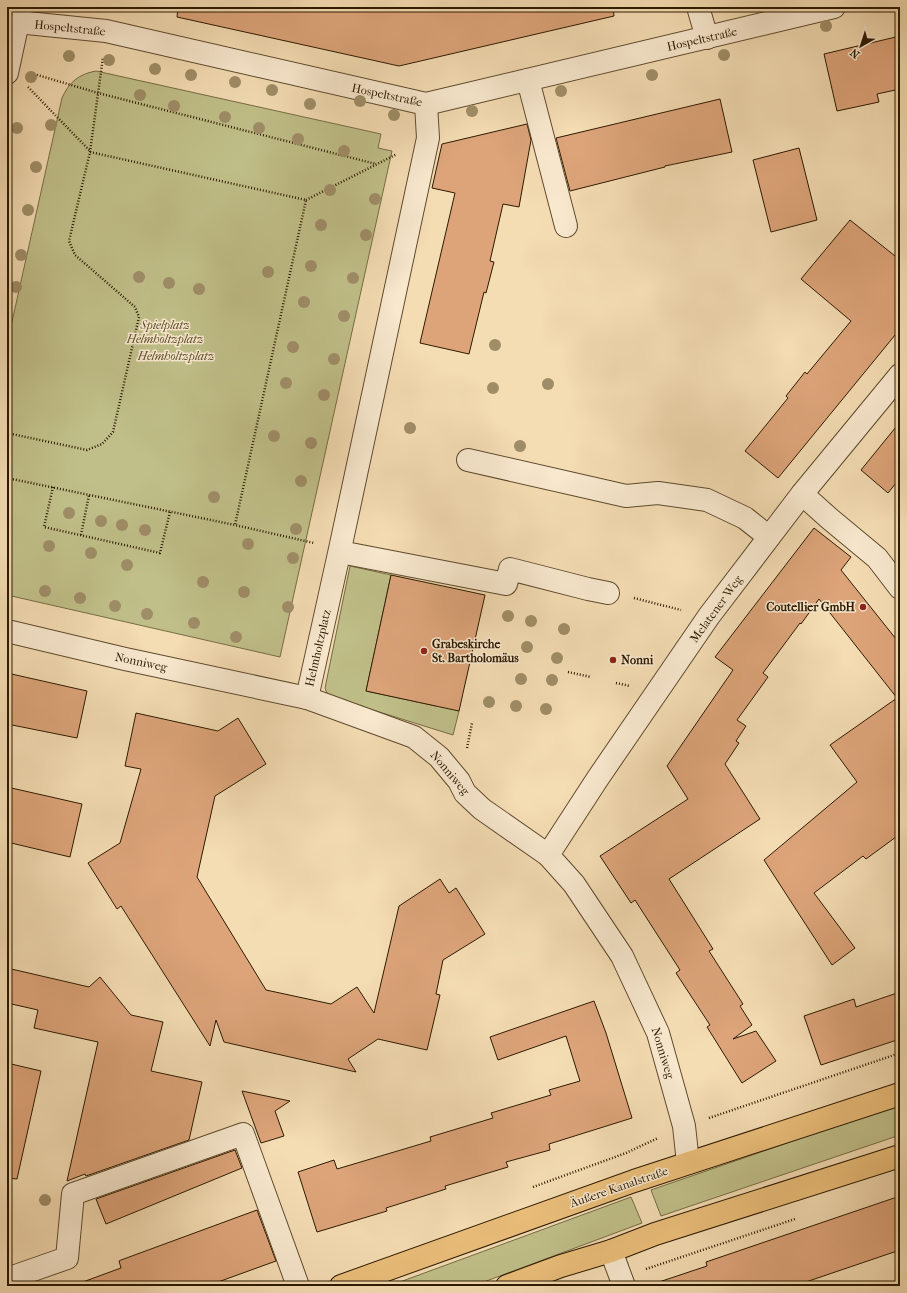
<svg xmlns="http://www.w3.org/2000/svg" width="907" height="1293" viewBox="0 0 907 1293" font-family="'IM FELL French Canon',serif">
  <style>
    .green { fill: #c0bf89; stroke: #766c44 }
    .building { fill: #dda47a; stroke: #2d1a00 }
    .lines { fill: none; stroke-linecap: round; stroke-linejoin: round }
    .minor-casing { stroke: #5f4a2d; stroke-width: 24 }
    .major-casing { stroke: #2d1a00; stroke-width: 24 }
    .path { stroke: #2d1a00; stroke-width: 2.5; stroke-dasharray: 1 2; stroke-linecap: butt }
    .minor { stroke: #f8e8ce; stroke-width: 22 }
    .major { stroke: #eabe7a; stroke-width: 22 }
    .tree { fill: #9f8d67 }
    .poi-dot { fill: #8f2418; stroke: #f8e8ce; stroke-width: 1.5 }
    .labels { text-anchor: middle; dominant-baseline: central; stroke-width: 3; stroke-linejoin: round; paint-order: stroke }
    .street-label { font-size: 12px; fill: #2d1a00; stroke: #f8e8ce }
    .park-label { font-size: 12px; font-style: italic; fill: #594c29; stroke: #f8e8ce }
    .poi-label { font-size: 12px; font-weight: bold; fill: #2d1a00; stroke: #f8e8ce; text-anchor: start }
  </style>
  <rect width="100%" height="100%" fill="#f4dcb3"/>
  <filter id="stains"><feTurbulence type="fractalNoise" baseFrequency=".005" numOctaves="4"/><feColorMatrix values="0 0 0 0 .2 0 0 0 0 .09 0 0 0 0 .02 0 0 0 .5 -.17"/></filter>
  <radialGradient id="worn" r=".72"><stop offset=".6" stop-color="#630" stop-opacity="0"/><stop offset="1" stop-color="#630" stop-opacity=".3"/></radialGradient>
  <g class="green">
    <path d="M 96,71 L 381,134 L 378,148 L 392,151 L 280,657 L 7,595 L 7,344 L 62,98 C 69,82 79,74 96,71 Z"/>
    <path d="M 350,566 L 391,575 L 366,691 L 436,706 L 437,704 L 456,708 L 455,710 L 459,711 L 453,735 L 328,696 L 325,688 Z"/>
    <path d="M 900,1104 L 900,1135 L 661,1216 L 651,1190 Z"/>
    <path d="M 631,1197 L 642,1223 L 473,1286 L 389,1286 Z"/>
  </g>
  <g class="building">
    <path d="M 178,7 L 393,7 L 399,8 L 404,7 L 613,7 L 614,16 L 399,66 L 177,17 Z"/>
    <path d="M 900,36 L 900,89 L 877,94 L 879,102 L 837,111 L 824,54 Z"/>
    <path d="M 720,99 L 732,152 L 665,166 L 665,167 L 570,191 L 556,138 Z"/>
    <path d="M 527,124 L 531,140 L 519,207 L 503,204 L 490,261 L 494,262 L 486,293 L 484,292 L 469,354 L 420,343 L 455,193 L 432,188 L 442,144 Z"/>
    <path d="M 799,148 L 817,220 L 771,232 L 753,160 Z"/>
    <path d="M 850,220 L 900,260 L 900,329 L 778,478 L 745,451 L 788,398 L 786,396 L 805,372 L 807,374 L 851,321 L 801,279 Z"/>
    <path d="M 900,422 L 900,478 L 888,493 L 861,470 Z"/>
    <path d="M 814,528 L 851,557 L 841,570 L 900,644 L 900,834 L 866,859 L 863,856 L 814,893 L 855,948 L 832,965 L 764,860 L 857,782 L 830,745 L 897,698 L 819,599 L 801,624 L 800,623 L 763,673 L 768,677 L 737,720 L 746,726 L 736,741 L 739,743 L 725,764 L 760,819 L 669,879 L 713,949 L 709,951 L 743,1004 L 740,1006 L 752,1025 L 733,1039 L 756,1031 L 776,1061 L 742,1083 L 707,1027 L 710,1025 L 676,973 L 680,970 L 635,900 L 631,903 L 600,856 L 688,799 L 667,766 L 733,670 L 715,657 Z"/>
    <path d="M 391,575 L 485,595 L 459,711 L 366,691 Z"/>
    <path d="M 7,673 L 87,691 L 77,738 L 7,724 Z"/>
    <path d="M 136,713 L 218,731 L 238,718 L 266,764 L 215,796 L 197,877 L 266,990 L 331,1004 L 357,987 L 374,1013 L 399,906 L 440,879 L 449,893 L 456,888 L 485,934 L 443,960 L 436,994 L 440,995 L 427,1050 L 378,1039 L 348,1059 L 356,1072 L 224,1042 L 216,1020 L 210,1046 L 121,906 L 117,909 L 88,863 L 120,843 L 141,769 L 125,766 Z"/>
    <path d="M 7,787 L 82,804 L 70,857 L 7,842 Z"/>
    <path d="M 7,968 L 89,987 L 100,977 L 131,1015 L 163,1022 L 151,1071 L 202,1082 L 189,1140 L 86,1176 L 85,1174 L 67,1181 L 98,1042 L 34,1028 L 38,1010 L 7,1003 Z"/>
    <path d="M 900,992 L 900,1039 L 821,1065 L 804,1016 L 854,999 L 856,1007 Z"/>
    <path d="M 594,1001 L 606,1033 L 632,1118 L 549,1144 L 550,1150 L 506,1162 L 508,1167 L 445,1186 L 446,1189 L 386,1208 L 387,1211 L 317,1232 L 298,1172 L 334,1160 L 337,1169 L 431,1141 L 430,1137 L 493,1118 L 491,1113 L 551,1095 L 549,1090 L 580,1081 L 566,1036 L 498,1060 L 490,1037 Z"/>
    <path d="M 7,1063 L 41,1071 L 17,1179 L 7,1178 Z"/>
    <path d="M 242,1091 L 290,1101 L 275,1111 L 284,1136 L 261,1143 Z"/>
    <path d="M 235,1150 L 242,1168 L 106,1224 L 96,1199 Z"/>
    <path d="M 900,1196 L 900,1250 L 794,1286 L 660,1286 L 659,1282 L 707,1266 L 706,1262 Z"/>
    <path d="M 257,1210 L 276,1261 L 207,1286 L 80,1286 L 80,1283 L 121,1268 L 119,1261 L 121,1260 Z"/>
  </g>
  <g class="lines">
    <g class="minor-casing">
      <g id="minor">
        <path d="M 698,7 L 707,38"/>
        <path d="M 7,21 L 106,31 L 426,104 L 834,7"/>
        <path d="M 7,73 L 21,8"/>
        <path d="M 528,80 L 566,226"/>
        <path d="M 468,460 L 626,496 L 658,493 L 707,500 L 745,518 L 769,537"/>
        <path d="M 802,494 L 830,519 L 877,558 L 900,588"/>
        <path d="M 340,552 L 506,584 L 510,569 L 588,589 L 608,593"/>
        <path d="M 7,631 L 125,659 L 307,698 L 414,737 L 439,757 L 459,781 L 465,793 L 482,809 L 548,855 L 574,884 L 622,956 L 658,1033 L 684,1126 L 688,1163"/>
        <path d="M 307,698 L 340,549 L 428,138 L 426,104"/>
        <path d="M 548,855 L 598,778 L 709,616 L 802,494 L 900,375"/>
        <path d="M 611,1251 L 624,1286"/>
        <path d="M 7,1279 L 67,1258 L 73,1194 L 243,1134 L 298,1286"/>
      </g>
    </g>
    <g class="major-casing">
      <g id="major">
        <path d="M 341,1286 L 634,1181 L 900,1094"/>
        <path d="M 507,1286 L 561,1266 L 611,1251 L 655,1234 L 900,1156"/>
      </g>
    </g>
    <g class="path">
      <path d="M 34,74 L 98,93 L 376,164"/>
      <path d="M 28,87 L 90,151"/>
      <path d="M 90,152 L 103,57"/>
      <path d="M 306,200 L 397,154"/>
      <path d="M 7,433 L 87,450 L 102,444 L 113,432 L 139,317 L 135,307 L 75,255 L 69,241 L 90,152 L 306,200 L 235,525"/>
      <path d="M 7,478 L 235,525 L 314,543"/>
      <path d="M 53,487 L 44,527 L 160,553 L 170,512"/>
      <path d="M 81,535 L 89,495"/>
      <path d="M 634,598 L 681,610"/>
      <path d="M 568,672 L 591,677"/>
      <path d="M 616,683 L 630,686"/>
      <path d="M 467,748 L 472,723"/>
      <path d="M 709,1118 L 900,1053"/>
      <path d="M 533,1187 L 626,1153 L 658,1138"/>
      <path d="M 646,1269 L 795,1219"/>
      <path d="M 262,1286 L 269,1284"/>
    </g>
    <use href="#minor" class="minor"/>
    <use href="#major" class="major"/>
  </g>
  <g class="tree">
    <circle cx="826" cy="26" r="6"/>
    <circle cx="724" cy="55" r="6"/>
    <circle cx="69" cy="56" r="6"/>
    <circle cx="109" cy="60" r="6"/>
    <circle cx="155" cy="69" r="6"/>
    <circle cx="191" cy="75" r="6"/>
    <circle cx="652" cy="75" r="6"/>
    <circle cx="31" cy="77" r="6"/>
    <circle cx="235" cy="82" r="6"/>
    <circle cx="272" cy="90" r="6"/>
    <circle cx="561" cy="91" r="6"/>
    <circle cx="140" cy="95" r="6"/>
    <circle cx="360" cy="101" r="6"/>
    <circle cx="310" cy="104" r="6"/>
    <circle cx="174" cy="106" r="6"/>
    <circle cx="472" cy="111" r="6"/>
    <circle cx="394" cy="115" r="6"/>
    <circle cx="225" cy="117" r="6"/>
    <circle cx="51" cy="125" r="6"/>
    <circle cx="17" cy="128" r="6"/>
    <circle cx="259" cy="128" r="6"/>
    <circle cx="298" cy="139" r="6"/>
    <circle cx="344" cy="151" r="6"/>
    <circle cx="36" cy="167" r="6"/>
    <circle cx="330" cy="190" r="6"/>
    <circle cx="375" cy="199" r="6"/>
    <circle cx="28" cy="210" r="6"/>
    <circle cx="321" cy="225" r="6"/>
    <circle cx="366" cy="235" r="6"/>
    <circle cx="21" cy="255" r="6"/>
    <circle cx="311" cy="266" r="6"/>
    <circle cx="268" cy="272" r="6"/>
    <circle cx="139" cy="277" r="6"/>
    <circle cx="353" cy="278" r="6"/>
    <circle cx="169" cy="283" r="6"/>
    <circle cx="16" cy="287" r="6"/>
    <circle cx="199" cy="289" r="6"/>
    <circle cx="304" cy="302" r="6"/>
    <circle cx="344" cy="316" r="6"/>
    <circle cx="495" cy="345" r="6"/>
    <circle cx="293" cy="347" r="6"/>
    <circle cx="334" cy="359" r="6"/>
    <circle cx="286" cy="383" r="6"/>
    <circle cx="548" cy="384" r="6"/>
    <circle cx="493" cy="388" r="6"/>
    <circle cx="324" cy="395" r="6"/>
    <circle cx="410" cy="428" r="6"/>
    <circle cx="274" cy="436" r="6"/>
    <circle cx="311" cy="443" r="6"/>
    <circle cx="520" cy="446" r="6"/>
    <circle cx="301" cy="481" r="6"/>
    <circle cx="214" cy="497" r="6"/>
    <circle cx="69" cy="513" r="6"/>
    <circle cx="101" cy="521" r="6"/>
    <circle cx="122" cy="525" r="6"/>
    <circle cx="296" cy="529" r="6"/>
    <circle cx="145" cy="530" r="6"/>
    <circle cx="248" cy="544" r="6"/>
    <circle cx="49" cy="546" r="6"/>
    <circle cx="91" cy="553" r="6"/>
    <circle cx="293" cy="558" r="6"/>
    <circle cx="127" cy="565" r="6"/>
    <circle cx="203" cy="582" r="6"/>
    <circle cx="45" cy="591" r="6"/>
    <circle cx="244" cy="592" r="6"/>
    <circle cx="80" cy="598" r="6"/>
    <circle cx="115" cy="606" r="6"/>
    <circle cx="288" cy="607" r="6"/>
    <circle cx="147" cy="614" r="6"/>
    <circle cx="508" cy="616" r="6"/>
    <circle cx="531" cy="621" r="6"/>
    <circle cx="194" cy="623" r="6"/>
    <circle cx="564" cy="629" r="6"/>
    <circle cx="236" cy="637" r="6"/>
    <circle cx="527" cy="647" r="6"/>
    <circle cx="557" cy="658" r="6"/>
    <circle cx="521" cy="679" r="6"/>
    <circle cx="552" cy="680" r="6"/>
    <circle cx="489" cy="702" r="6"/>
    <circle cx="516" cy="706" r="6"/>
    <circle cx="546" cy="709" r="6"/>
    <circle cx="45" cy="1200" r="6"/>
  </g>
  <g class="poi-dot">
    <circle cx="863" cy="607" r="4"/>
    <circle cx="424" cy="651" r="4"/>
    <circle cx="613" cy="660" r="4"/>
  </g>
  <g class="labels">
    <g class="street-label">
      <text transform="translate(70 28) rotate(6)">Hospeltstraße</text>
      <text transform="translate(702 39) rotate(-13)">Hospeltstraße</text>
      <text transform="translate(387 95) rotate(12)">Hospeltstraße</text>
      <text transform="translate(716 609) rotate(-54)">Melatener Weg</text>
      <text transform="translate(318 648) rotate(-77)">Helmholtzplatz</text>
      <text transform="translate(141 662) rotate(12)">Nonniweg</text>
      <text transform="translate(450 773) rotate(50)">Nonniweg</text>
      <text transform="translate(663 1053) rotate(73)">Nonniweg</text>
      <text transform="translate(619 1187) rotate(-19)">Äußere Kanalstraße</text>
    </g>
    <g class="park-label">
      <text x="165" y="325">Spielplatz<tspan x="165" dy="14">Helmholtzplatz</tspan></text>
      <text x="176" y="356">Helmholtzplatz</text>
    </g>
    <g class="poi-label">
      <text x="855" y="607" text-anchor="end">Coutellier GmbH</text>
      <text x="432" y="644">Grabeskirche<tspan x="432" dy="14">St. Bartholomäus</tspan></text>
      <text x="621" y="660">Nonni</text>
    </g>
  </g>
  <rect width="907" height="1293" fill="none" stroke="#f4dcb3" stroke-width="24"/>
  <rect x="8" y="8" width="891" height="1277" fill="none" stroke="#2d1a00" stroke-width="2"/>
  <rect x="12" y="12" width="883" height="1269" fill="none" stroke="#2d1a00"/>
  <g transform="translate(861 46) rotate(219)" stroke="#f8e8ce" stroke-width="3" paint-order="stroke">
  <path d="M0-3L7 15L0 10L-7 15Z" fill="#2d1a00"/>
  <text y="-6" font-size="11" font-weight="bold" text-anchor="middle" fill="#2d1a00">N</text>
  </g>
  <rect width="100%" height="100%" filter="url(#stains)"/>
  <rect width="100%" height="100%" fill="url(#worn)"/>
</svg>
